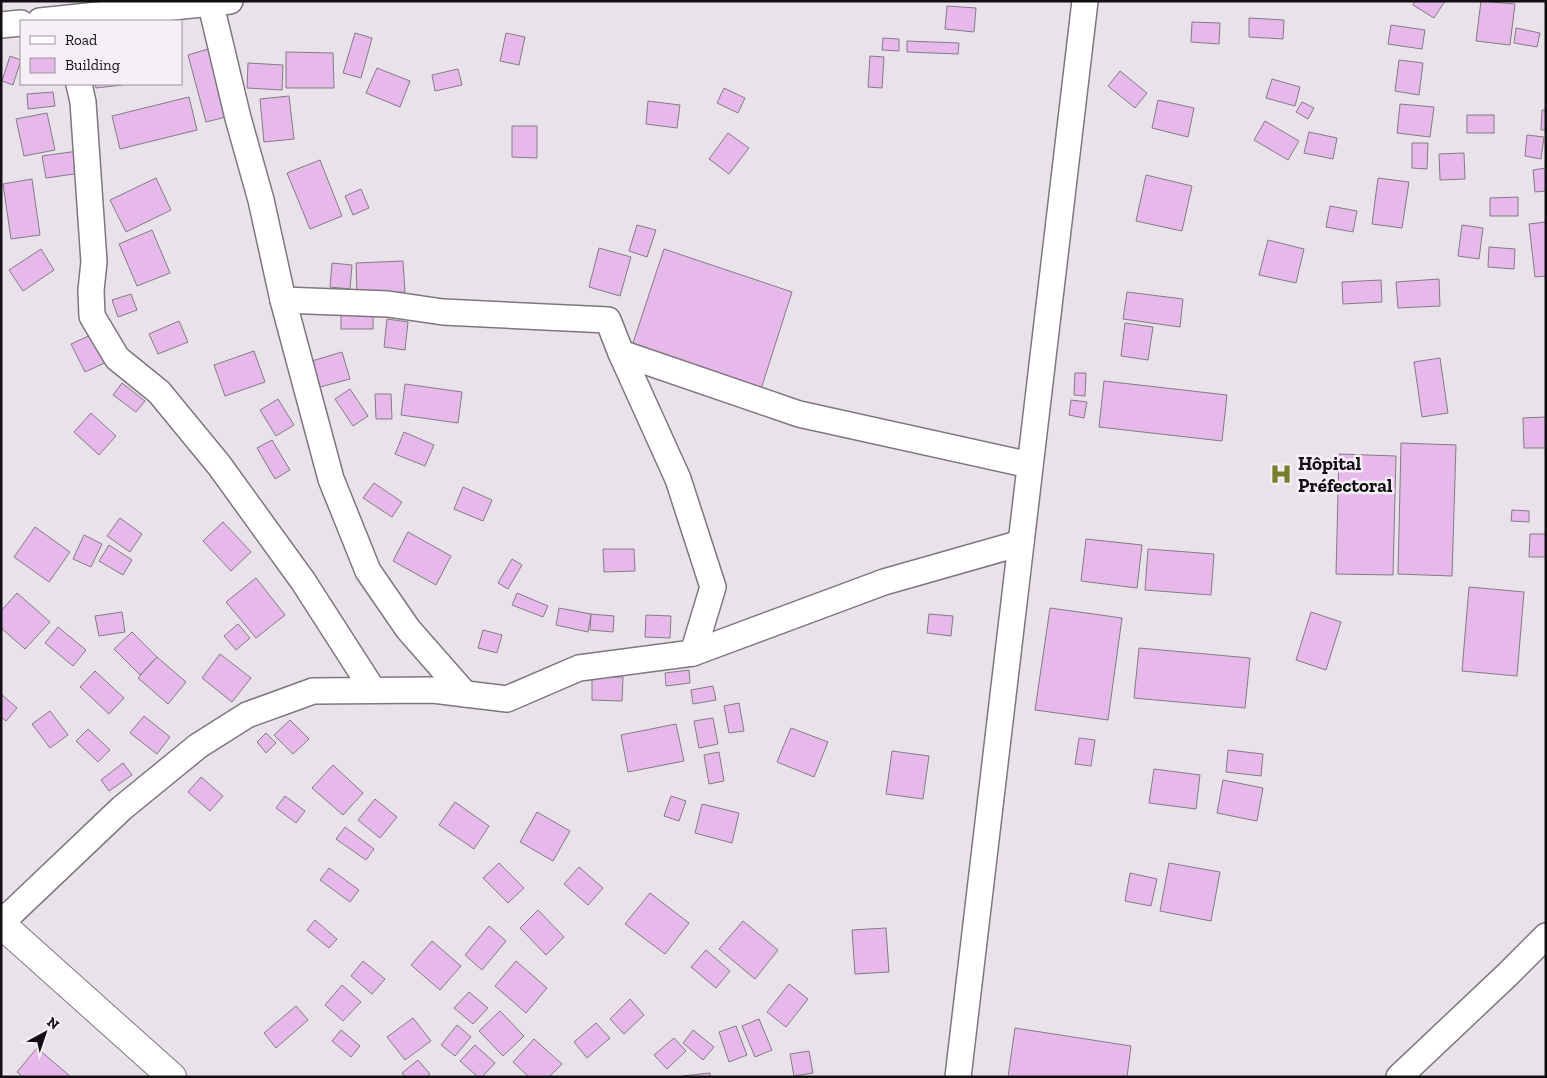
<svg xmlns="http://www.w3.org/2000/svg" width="1547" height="1078" viewBox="0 0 1547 1078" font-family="'Zilla Slab',serif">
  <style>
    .building { fill: #e6b9ea; stroke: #837c83 }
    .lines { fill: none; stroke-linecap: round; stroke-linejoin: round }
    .street-casing { stroke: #7e777e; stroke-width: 28 }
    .secondary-casing { stroke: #7e777e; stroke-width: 30 }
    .street { stroke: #fff; stroke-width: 25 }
    .secondary { stroke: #fff; stroke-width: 28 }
    .labels { text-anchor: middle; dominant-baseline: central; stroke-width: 5; stroke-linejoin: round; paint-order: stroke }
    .poi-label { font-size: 19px; font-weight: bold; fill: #110f11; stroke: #f6eff7; text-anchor: start }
  </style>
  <rect width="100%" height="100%" fill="#e9e2ea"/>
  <g class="building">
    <path d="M 1415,1 L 1445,1 L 1434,18 L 1413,5 Z"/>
    <path d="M 1481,1 L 1515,4 L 1510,45 L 1476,41 Z"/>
    <path d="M 947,6 L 976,8 L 974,32 L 945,29 Z"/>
    <path d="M 1249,18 L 1284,20 L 1283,39 L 1249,37 Z"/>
    <path d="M 1192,22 L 1220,23 L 1219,44 L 1191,42 Z"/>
    <path d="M 1391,25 L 1425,30 L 1422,49 L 1388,44 Z"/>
    <path d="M 1516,28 L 1540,33 L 1537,47 L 1514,43 Z"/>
    <path d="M 355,33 L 372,38 L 361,78 L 343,73 Z"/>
    <path d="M 506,33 L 525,37 L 519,65 L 500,61 Z"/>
    <path d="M 883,38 L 899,39 L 899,51 L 882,50 Z"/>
    <path d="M 907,41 L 959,43 L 958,54 L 907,52 Z"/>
    <path d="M 208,49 L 226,117 L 206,122 L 188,55 Z"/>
    <path d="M 286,52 L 333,53 L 334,88 L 286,88 Z"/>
    <path d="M 10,56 L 21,60 L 13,85 L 2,81 Z"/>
    <path d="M 870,56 L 884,57 L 882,88 L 868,87 Z"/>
    <path d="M 1399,60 L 1423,63 L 1419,95 L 1395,91 Z"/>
    <path d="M 248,63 L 283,65 L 282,90 L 247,88 Z"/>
    <path d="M 377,68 L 410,81 L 400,107 L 366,93 Z"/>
    <path d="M 458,69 L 462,85 L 435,91 L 432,75 Z"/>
    <path d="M 1120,71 L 1147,93 L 1135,108 L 1108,86 Z"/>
    <path d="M 1272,79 L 1300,87 L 1295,106 L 1266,98 Z"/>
    <path d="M 95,84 L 122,84 L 122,85 L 96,88 Z"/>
    <path d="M 724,88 L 745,98 L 738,113 L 717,103 Z"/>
    <path d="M 53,92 L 55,106 L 28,109 L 27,94 Z"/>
    <path d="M 289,96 L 294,139 L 264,142 L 260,99 Z"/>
    <path d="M 189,97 L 197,130 L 120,149 L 112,116 Z"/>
    <path d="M 1158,100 L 1194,108 L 1188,137 L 1152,128 Z"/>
    <path d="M 648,101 L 680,105 L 677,128 L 646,124 Z"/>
    <path d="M 1302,102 L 1314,108 L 1308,119 L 1296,112 Z"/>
    <path d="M 1400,104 L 1434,107 L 1430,137 L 1397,133 Z"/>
    <path d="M 1542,110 L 1546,110 L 1546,130 L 1541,130 Z"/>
    <path d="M 47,113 L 55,150 L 24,156 L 16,119 Z"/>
    <rect x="1467" y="115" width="27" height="18"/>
    <path d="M 1265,121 L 1299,141 L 1288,160 L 1254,140 Z"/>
    <path d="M 512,126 L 537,126 L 537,158 L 512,157 Z"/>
    <path d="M 1309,132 L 1337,138 L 1333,159 L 1304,153 Z"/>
    <path d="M 728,133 L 749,148 L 729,174 L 709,159 Z"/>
    <path d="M 1527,135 L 1544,137 L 1541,159 L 1525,156 Z"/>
    <path d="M 1412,143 L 1428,143 L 1427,169 L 1412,168 Z"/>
    <path d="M 78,151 L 81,173 L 46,178 L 42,156 Z"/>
    <path d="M 1464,153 L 1465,179 L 1440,180 L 1439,154 Z"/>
    <path d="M 320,160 L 342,216 L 310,229 L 287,173 Z"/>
    <path d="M 1546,168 L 1546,191 L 1535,192 L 1533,170 Z"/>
    <path d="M 1146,175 L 1192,186 L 1182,231 L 1136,221 Z"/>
    <path d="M 156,178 L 171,210 L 126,232 L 110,200 Z"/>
    <path d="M 1378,178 L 1409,182 L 1402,228 L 1372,224 Z"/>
    <path d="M 32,179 L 40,235 L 11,239 L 3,184 Z"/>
    <path d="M 361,189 L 369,208 L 353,215 L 345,196 Z"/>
    <path d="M 1518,197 L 1518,216 L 1490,216 L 1490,198 Z"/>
    <path d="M 1330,206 L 1357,211 L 1353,232 L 1326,227 Z"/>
    <path d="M 1546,222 L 1546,276 L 1535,277 L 1529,224 Z"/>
    <path d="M 637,225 L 656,230 L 647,257 L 629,251 Z"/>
    <path d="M 1462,225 L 1483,228 L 1479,259 L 1458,256 Z"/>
    <path d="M 152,230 L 170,273 L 137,286 L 119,244 Z"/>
    <path d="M 1268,240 L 1304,249 L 1296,283 L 1259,275 Z"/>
    <path d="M 1489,247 L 1515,249 L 1514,269 L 1488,267 Z"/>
    <path d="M 599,248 L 631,257 L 620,296 L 589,287 Z"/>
    <path d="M 41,249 L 54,270 L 23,291 L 9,270 Z"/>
    <path d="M 664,249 L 792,292 L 761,389 L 632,346 Z"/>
    <path d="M 403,261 L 405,292 L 357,294 L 356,263 Z"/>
    <path d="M 332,263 L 352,265 L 350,289 L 330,287 Z"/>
    <path d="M 1439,279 L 1440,306 L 1398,308 L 1396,282 Z"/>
    <path d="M 1381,280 L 1382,302 L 1343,304 L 1342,282 Z"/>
    <path d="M 1127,292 L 1183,299 L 1180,327 L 1123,319 Z"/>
    <path d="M 131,294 L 137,310 L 118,317 L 112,300 Z"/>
    <rect x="341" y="312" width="32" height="17"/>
    <path d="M 387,319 L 408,322 L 405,350 L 384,347 Z"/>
    <path d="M 179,321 L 188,342 L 158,354 L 149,334 Z"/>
    <path d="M 1125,323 L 1153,327 L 1148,360 L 1121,356 Z"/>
    <path d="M 95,333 L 109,361 L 85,372 L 71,344 Z"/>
    <path d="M 254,351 L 265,382 L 225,396 L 214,365 Z"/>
    <path d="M 342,352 L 350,379 L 320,387 L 312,361 Z"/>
    <path d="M 1440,358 L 1448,413 L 1422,417 L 1414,362 Z"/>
    <path d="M 1075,373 L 1086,373 L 1085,396 L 1074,395 Z"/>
    <path d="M 1104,381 L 1227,395 L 1222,441 L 1099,427 Z"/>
    <path d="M 122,383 L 145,401 L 136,412 L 113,395 Z"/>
    <path d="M 405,384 L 462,392 L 458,423 L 401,415 Z"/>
    <path d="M 350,389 L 368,416 L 353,426 L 335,399 Z"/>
    <path d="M 375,394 L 391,394 L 392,419 L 376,419 Z"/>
    <path d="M 278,399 L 294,425 L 276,436 L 260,410 Z"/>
    <path d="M 1071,400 L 1087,402 L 1084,418 L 1069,415 Z"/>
    <path d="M 91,413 L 116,436 L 99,455 L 74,432 Z"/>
    <path d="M 1546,417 L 1546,448 L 1524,448 L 1523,418 Z"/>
    <path d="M 404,432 L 434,445 L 425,466 L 395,454 Z"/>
    <path d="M 272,440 L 290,470 L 275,479 L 257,448 Z"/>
    <path d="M 1401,443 L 1456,445 L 1452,576 L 1398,574 Z"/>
    <path d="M 1339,454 L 1396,456 L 1393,575 L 1336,574 Z"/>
    <path d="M 374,483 L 402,502 L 392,517 L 363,498 Z"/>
    <path d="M 463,487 L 492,500 L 483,521 L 454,509 Z"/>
    <path d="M 1512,510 L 1529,511 L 1529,522 L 1511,521 Z"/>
    <path d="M 120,518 L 142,534 L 130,552 L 107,536 Z"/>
    <path d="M 223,522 L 251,552 L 231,571 L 203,541 Z"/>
    <path d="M 35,527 L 70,552 L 49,582 L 14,557 Z"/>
    <path d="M 408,532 L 451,556 L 436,585 L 393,561 Z"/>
    <path d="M 1530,534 L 1546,534 L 1546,557 L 1529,557 Z"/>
    <path d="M 84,535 L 102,544 L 91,567 L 73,559 Z"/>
    <path d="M 1086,539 L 1142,545 L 1137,588 L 1081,581 Z"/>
    <path d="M 109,545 L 132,560 L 123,575 L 99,561 Z"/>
    <path d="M 603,549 L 634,549 L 635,571 L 604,572 Z"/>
    <path d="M 1148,549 L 1214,554 L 1211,595 L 1145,590 Z"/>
    <path d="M 512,559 L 522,565 L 508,589 L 498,583 Z"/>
    <path d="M 256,578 L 285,615 L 256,638 L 226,602 Z"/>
    <path d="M 1469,587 L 1524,592 L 1517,676 L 1462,671 Z"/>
    <path d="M 17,593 L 50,622 L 25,649 L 1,628 L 1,611 Z"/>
    <path d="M 517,593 L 548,606 L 543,617 L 512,605 Z"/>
    <path d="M 559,608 L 591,614 L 588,632 L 556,625 Z"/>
    <path d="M 1050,608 L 1122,618 L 1108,720 L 1035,710 Z"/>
    <path d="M 122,612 L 125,632 L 99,636 L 95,616 Z"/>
    <path d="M 1311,612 L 1341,622 L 1326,670 L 1296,660 Z"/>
    <path d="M 591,614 L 614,616 L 613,632 L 590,630 Z"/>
    <path d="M 929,614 L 953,616 L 951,636 L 927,633 Z"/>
    <path d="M 646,615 L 671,616 L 670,638 L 645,637 Z"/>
    <path d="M 238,624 L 250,638 L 236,650 L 224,636 Z"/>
    <path d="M 58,627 L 86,650 L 73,666 L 45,643 Z"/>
    <path d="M 483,630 L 502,635 L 497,653 L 478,648 Z"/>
    <path d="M 132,632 L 157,657 L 140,675 L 114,649 Z"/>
    <path d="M 1139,648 L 1250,658 L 1245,708 L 1134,698 Z"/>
    <path d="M 220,654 L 251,678 L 232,702 L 202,678 Z"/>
    <path d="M 157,657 L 186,682 L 168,704 L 138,678 Z"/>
    <path d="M 689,670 L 690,683 L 666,686 L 665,673 Z"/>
    <path d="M 95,671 L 124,698 L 109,714 L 80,687 Z"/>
    <path d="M 592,677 L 623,677 L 622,701 L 592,700 Z"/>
    <path d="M 713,686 L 716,700 L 693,704 L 691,690 Z"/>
    <path d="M 1,694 L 17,708 L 6,721 L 1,717 Z"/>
    <path d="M 739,703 L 744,731 L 729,733 L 724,706 Z"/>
    <path d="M 50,711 L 68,735 L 50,748 L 32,724 Z"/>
    <path d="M 144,716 L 170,737 L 157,754 L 130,733 Z"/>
    <path d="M 713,718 L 718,744 L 699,748 L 694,721 Z"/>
    <path d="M 290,720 L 309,739 L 293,754 L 274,735 Z"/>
    <path d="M 676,724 L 684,761 L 628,772 L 621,735 Z"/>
    <path d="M 791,728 L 828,742 L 814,777 L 777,762 Z"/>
    <path d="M 88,729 L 110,750 L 98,762 L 76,741 Z"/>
    <path d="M 266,733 L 276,743 L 266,753 L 257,742 Z"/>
    <path d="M 1079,738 L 1095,740 L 1091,766 L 1075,764 Z"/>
    <path d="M 1228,750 L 1263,754 L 1261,776 L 1226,772 Z"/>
    <path d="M 892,751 L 929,756 L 923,799 L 886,794 Z"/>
    <path d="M 719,752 L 724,781 L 709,784 L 704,755 Z"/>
    <path d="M 123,763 L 132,775 L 109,791 L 101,780 Z"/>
    <path d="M 333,765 L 363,793 L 343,815 L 312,788 Z"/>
    <path d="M 1154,769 L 1200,775 L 1196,809 L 1149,803 Z"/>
    <path d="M 201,777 L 223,796 L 210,811 L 188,792 Z"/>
    <path d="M 1223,780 L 1263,788 L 1257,821 L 1217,813 Z"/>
    <path d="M 285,796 L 305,811 L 296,823 L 276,808 Z"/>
    <path d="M 671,796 L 686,801 L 679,821 L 664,816 Z"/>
    <path d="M 375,799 L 397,817 L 380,838 L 358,820 Z"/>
    <path d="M 455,802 L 489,826 L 474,849 L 439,825 Z"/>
    <path d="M 702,804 L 739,813 L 732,843 L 695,833 Z"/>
    <path d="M 537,812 L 570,831 L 553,861 L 520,842 Z"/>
    <path d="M 345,827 L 374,849 L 366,860 L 336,839 Z"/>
    <path d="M 499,863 L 524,888 L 508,903 L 483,878 Z"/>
    <path d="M 1169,863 L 1220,872 L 1211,921 L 1160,911 Z"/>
    <path d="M 579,867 L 603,888 L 588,905 L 564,884 Z"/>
    <path d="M 329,868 L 359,890 L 350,902 L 320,880 Z"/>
    <path d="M 1130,873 L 1157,879 L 1151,906 L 1125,901 Z"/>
    <path d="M 650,893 L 689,923 L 665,954 L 625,924 Z"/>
    <path d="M 538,910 L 564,937 L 546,955 L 520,928 Z"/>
    <path d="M 315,920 L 337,939 L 329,948 L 307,930 Z"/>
    <path d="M 743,921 L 778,950 L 755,979 L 719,949 Z"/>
    <path d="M 489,926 L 506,941 L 482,970 L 465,955 Z"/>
    <path d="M 886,928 L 889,972 L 855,974 L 852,930 Z"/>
    <path d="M 432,941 L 461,966 L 440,990 L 411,965 Z"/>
    <path d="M 706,950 L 730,971 L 716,988 L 691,967 Z"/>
    <path d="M 363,961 L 385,979 L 372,994 L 351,976 Z"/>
    <path d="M 516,961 L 547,988 L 526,1013 L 495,986 Z"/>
    <path d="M 789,984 L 808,999 L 786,1027 L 767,1012 Z"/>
    <path d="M 342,985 L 361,1002 L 343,1021 L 325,1005 Z"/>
    <path d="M 469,992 L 488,1008 L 473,1024 L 454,1008 Z"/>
    <path d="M 630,999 L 644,1015 L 624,1034 L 610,1019 Z"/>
    <path d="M 296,1006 L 308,1020 L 276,1048 L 264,1033 Z"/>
    <path d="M 500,1011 L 524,1036 L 503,1056 L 479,1031 Z"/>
    <path d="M 413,1018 L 431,1041 L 405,1060 L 387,1037 Z"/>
    <path d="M 759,1019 L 772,1050 L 755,1057 L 742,1026 Z"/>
    <path d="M 596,1023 L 610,1038 L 587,1058 L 574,1042 Z"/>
    <path d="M 457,1025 L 471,1037 L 455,1056 L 441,1045 Z"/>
    <path d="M 736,1026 L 747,1055 L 729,1062 L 719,1032 Z"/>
    <path d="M 1015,1028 L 1131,1046 L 1127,1077 L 1008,1077 Z"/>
    <path d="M 341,1030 L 360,1046 L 351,1057 L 332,1041 Z"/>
    <path d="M 693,1030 L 714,1047 L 703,1060 L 683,1043 Z"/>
    <path d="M 674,1038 L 686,1051 L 667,1069 L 654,1055 Z"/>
    <path d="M 534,1039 L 562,1064 L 549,1077 L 529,1077 L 513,1062 Z"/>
    <path d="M 475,1045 L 495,1063 L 482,1077 L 478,1077 L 460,1061 Z"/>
    <path d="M 37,1048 L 71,1077 L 23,1077 L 17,1072 Z"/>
    <path d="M 809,1051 L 813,1073 L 794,1076 L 790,1054 Z"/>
    <path d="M 418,1060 L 430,1074 L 426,1077 L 405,1077 L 402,1073 Z"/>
    <path d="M 710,1073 L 710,1077 L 682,1077 L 682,1076 Z"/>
  </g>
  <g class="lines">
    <g class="street-casing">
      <g id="street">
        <path d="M 210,1 L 238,118 L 261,200 L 283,300 L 331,479 L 368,571 L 408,629 L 465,694"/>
        <path d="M 40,21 L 230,1"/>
        <path d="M 1,25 L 21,23"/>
        <path d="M 79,84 L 83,102 L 94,262 L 91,290 L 92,316 L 117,358 L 159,392 L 219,465 L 303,581 L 373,690"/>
        <path d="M 283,300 L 388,304 L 443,312 L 608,320 L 621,353 L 799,414 L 1030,465"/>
        <path d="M 621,353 L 678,479 L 713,587 L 693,653"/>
        <path d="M 1,923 L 122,808 L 198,746 L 247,715 L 313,691 L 433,690 L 507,699 L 579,668 L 693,653 L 884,582 L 1021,543"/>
        <path d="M 958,1077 L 1085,1"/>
        <path d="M 1399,1077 L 1507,975 L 1546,936"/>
      </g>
    </g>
    <g class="secondary-casing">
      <path id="secondary" d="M 1,924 L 172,1077"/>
    </g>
    <use href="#street" class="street"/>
    <use href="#secondary" class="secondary"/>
  </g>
  <defs>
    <g id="hospital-bare" transform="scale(1.725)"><path d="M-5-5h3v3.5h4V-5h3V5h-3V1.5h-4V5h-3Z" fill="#787f2a" stroke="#f6eff7" stroke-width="2.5" paint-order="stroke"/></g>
  </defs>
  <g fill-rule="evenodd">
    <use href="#hospital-bare" x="1281" y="474"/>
  </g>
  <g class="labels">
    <g class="poi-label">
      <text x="1298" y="463">Hôpital<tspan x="1298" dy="22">Préfectoral</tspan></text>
    </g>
  </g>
  <rect width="1547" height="1078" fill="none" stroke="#110f11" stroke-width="5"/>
  <rect x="20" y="20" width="162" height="65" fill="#f6eff7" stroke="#9a959b"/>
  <rect x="30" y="36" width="25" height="8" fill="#ffffff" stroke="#9a959b"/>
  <text x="65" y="45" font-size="15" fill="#110f11">Road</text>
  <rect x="30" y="58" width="25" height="15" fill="#e6b9ea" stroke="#9a959b"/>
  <text x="65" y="70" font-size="15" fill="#110f11">Building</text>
  <g transform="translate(45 1033) rotate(40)" stroke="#f6eff7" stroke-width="4" paint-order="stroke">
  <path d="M0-4L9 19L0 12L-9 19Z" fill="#110f11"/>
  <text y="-8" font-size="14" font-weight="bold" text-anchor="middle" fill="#110f11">N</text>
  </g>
</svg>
